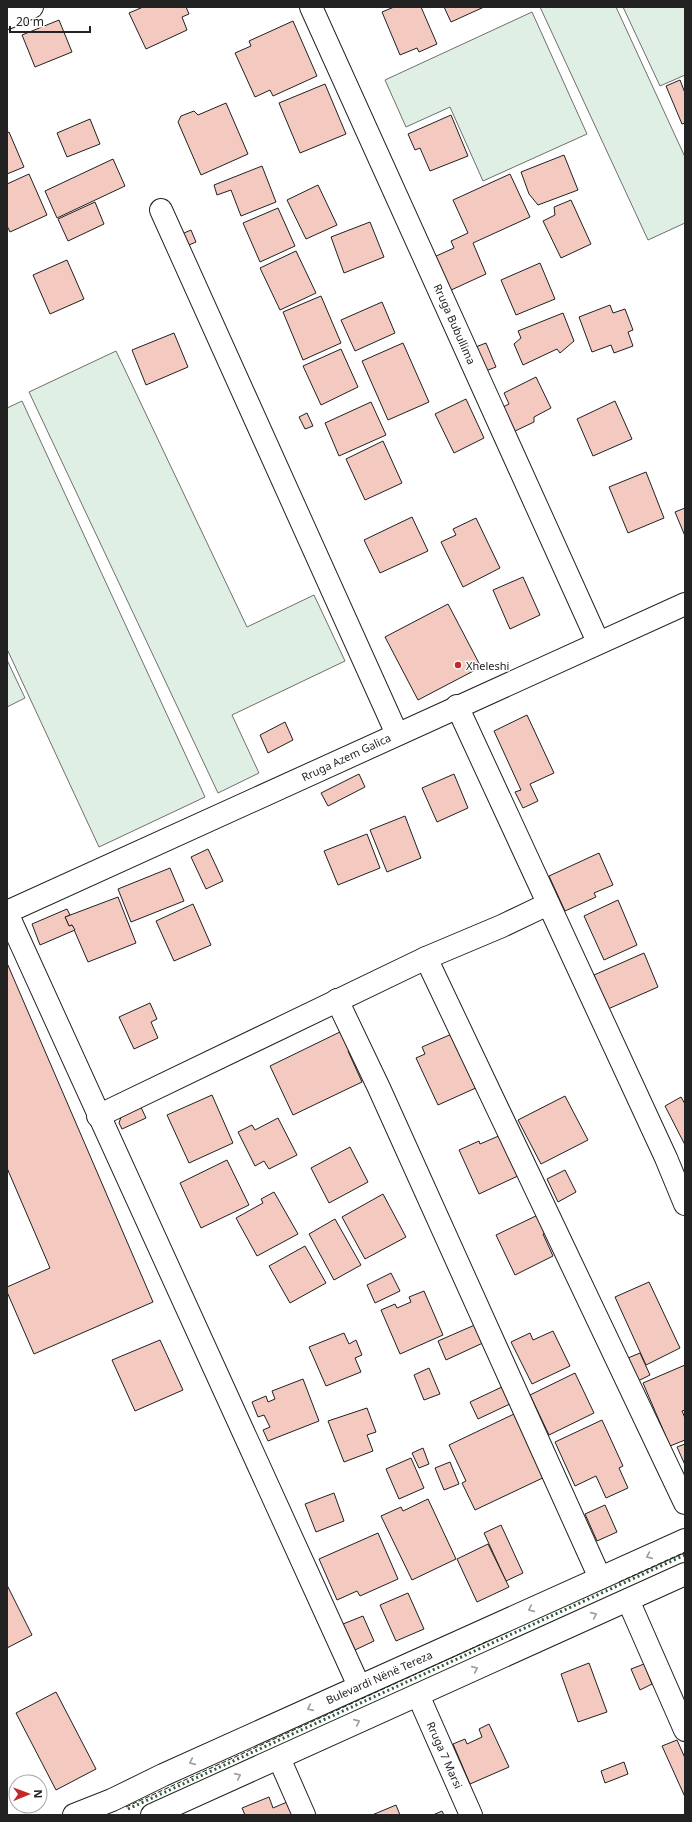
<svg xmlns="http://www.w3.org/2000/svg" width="692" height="1822" viewBox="0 0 692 1822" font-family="'Noto Sans',sans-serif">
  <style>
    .green { fill: #e0efe3; stroke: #6f6f6f }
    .building { fill: #f3c9c0; stroke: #222 }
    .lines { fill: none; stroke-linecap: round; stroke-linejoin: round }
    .minor-casing { stroke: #222; stroke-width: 24 }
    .major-casing { stroke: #222; stroke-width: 24 }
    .minor { stroke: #fff; stroke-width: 22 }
    .major { stroke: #fff; stroke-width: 22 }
    .hedge { stroke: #2f5e38; stroke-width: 3; stroke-dasharray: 2 3; stroke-linecap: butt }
    .fence { stroke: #222; stroke-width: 1; stroke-dasharray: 5 2; stroke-linecap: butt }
    .oneway { stroke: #9c9c9c }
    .poi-dot { fill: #c62828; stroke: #fff; stroke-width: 1.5 }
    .labels { text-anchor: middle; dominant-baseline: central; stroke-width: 3; stroke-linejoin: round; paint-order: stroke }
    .street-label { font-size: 11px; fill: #222; stroke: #fff }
    .poi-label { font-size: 11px; fill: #222; stroke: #fff; text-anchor: start }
  </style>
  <rect width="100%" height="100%" fill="#fff"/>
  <g class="green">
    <path d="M 540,7 L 616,7 L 685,157 L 685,223 L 648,240 Z"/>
    <path d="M 623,7 L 685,7 L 685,75 L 660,86 Z"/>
    <path d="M 532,12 L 587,134 L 483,181 L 450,107 L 406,127 L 385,80 Z"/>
    <path d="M 116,351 L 247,627 L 314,595 L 345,661 L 232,715 L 259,773 L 218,793 L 29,392 Z"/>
    <path d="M 22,401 L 205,797 L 99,847 L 7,649 L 7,408 Z"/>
    <path d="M 7,660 L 25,698 L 7,707 Z"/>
  </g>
  <g class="building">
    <path d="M 143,7 L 186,7 L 189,14 L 182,17 L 187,30 L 146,49 L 129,13 Z"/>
    <path d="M 394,7 L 421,7 L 437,44 L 419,52 L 417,48 L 400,55 L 382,12 Z"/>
    <path d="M 444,7 L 484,7 L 451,22 Z"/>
    <path d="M 59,20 L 72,52 L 35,67 L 22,35 Z"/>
    <path d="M 293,21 L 317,76 L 273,96 L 270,90 L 255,97 L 235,53 L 251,46 L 249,41 Z"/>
    <path d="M 680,80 L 685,93 L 685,123 L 682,124 L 666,86 Z"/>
    <path d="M 325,84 L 346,134 L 300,153 L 279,103 Z"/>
    <path d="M 226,103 L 248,154 L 201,175 L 178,122 L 181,116 L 194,111 L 198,115 Z"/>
    <path d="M 451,115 L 468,156 L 430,171 L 420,148 L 415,150 L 408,134 Z"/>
    <path d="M 90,119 L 100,144 L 67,157 L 57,133 Z"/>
    <path d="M 9,132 L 24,167 L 7,174 L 7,133 Z"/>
    <path d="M 564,155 L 578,190 L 538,205 L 529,194 L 521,172 Z"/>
    <path d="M 113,159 L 125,186 L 57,218 L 45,191 Z"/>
    <path d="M 262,166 L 276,202 L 241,216 L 231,190 L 217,195 L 214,185 Z"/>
    <path d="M 29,174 L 47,215 L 10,232 L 7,226 L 7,184 Z"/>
    <path d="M 510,174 L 530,217 L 473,243 L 486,274 L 449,291 L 434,257 L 454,248 L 451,241 L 468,233 L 453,200 Z"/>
    <path d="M 318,185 L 337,225 L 306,239 L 287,200 Z"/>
    <path d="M 571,200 L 591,244 L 561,258 L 543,221 L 555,215 L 554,207 Z"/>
    <path d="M 95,202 L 104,224 L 68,241 L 58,219 Z"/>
    <path d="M 278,208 L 295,246 L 260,262 L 243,223 Z"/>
    <path d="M 370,222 L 384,257 L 344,273 L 331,237 Z"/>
    <path d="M 191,230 L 196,242 L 182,248 L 177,236 Z"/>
    <path d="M 296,251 L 316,293 L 280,310 L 260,268 Z"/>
    <path d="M 67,260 L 84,299 L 50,314 L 33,275 Z"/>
    <path d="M 540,263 L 555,299 L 516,315 L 501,280 Z"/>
    <path d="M 321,296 L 341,343 L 303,360 L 283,312 Z"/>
    <path d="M 382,302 L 395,333 L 355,351 L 341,320 Z"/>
    <path d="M 610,305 L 613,313 L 625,309 L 633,330 L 628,332 L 633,346 L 614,353 L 611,345 L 592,352 L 579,317 Z"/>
    <path d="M 563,313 L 574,341 L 560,353 L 557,349 L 523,365 L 514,344 L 521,338 L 518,331 Z"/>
    <path d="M 174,333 L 188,367 L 146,385 L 132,350 Z"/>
    <path d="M 403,343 L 429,402 L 388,420 L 362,361 Z"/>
    <path d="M 486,343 L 496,367 L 483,372 L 473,348 Z"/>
    <path d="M 341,349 L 358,387 L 321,405 L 303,366 Z"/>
    <path d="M 536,377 L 551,408 L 534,417 L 534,422 L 513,432 L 501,408 L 509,404 L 504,393 Z"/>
    <path d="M 466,399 L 484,438 L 454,453 L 435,414 Z"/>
    <path d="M 615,401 L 632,439 L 593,456 L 577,419 Z"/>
    <path d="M 371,402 L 386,435 L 339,456 L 325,423 Z"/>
    <path d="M 307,413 L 313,426 L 305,429 L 299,417 Z"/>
    <path d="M 383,441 L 402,483 L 365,500 L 346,459 Z"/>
    <path d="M 646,472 L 664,518 L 628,533 L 609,487 Z"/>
    <path d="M 685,508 L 685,536 L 675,512 Z"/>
    <path d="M 412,517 L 428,551 L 380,573 L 364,540 Z"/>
    <path d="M 476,518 L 500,568 L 463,587 L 441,542 L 456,535 L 453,529 Z"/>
    <path d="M 523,577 L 540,615 L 510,629 L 493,590 Z"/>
    <path d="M 448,604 L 481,667 L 418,700 L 385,637 Z"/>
    <path d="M 527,715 L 554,773 L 530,784 L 538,801 L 523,808 L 515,792 L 521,790 L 494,731 Z"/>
    <path d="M 285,722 L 293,740 L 268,753 L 260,735 Z"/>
    <path d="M 359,774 L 365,787 L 328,806 L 321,793 Z"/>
    <path d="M 454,774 L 468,808 L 437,822 L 422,788 Z"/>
    <path d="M 405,816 L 421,858 L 387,872 L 370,830 Z"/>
    <path d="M 367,834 L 380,868 L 338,885 L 324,851 Z"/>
    <path d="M 208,849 L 223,881 L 206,889 L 191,857 Z"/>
    <path d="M 599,853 L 613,885 L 594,893 L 596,897 L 565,911 L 549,876 Z"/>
    <path d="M 170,868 L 184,901 L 131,922 L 118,889 Z"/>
    <path d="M 118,897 L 136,943 L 88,962 L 72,925 L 69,926 L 65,917 Z"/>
    <path d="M 618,900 L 637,945 L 604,960 L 584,916 Z"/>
    <path d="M 193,904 L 211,945 L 174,961 L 156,921 Z"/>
    <path d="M 67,909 L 70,915 L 65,917 L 69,926 L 72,925 L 75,930 L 40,945 L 32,924 Z"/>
    <path d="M 644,953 L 658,987 L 608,1009 L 594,975 Z"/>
    <path d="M 7,963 L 153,1302 L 34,1354 L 7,1292 L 7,1287 L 50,1268 L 7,1168 Z"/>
    <path d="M 150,1003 L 157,1019 L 151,1022 L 158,1038 L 134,1049 L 119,1017 Z"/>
    <path d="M 344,1030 L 352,1049 L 348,1051 L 362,1082 L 293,1115 L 270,1066 Z"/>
    <path d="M 454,1033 L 478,1087 L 438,1105 L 416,1058 L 425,1054 L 422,1047 Z"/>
    <path d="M 212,1095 L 233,1143 L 189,1163 L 167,1115 Z"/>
    <path d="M 565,1096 L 588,1140 L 541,1164 L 518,1120 Z"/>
    <path d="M 681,1097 L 685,1104 L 685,1145 L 665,1106 Z"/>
    <path d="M 139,1103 L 146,1118 L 122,1129 L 119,1123 L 123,1111 Z"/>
    <path d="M 278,1118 L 297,1155 L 269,1169 L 264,1161 L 255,1166 L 238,1132 L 252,1125 L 255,1130 Z"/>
    <path d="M 501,1135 L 520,1175 L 479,1194 L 459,1150 L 479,1141 L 480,1144 Z"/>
    <path d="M 350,1147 L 368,1182 L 329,1203 L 311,1168 Z"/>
    <path d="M 227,1160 L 249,1205 L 201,1228 L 180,1183 Z"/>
    <path d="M 565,1170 L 576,1192 L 558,1202 L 547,1179 Z"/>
    <path d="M 274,1192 L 298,1234 L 257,1256 L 236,1218 L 263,1203 L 261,1199 Z"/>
    <path d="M 383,1194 L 406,1237 L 365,1259 L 342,1217 Z"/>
    <path d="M 540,1214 L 548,1232 L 543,1234 L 553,1256 L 515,1275 L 496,1235 Z"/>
    <path d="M 335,1219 L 361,1265 L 334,1280 L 309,1234 Z"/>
    <path d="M 305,1246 L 326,1283 L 290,1303 L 269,1266 Z"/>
    <path d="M 391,1273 L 400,1291 L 375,1303 L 367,1285 Z"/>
    <path d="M 649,1282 L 680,1348 L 646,1365 L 615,1297 Z"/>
    <path d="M 424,1291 L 443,1335 L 400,1354 L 381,1310 L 395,1304 L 397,1308 L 411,1302 L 409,1297 Z"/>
    <path d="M 477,1324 L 485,1342 L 446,1360 L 438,1341 Z"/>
    <path d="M 553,1331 L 570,1366 L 532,1384 L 511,1342 L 530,1333 L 533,1340 Z"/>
    <path d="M 344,1333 L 349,1344 L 356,1340 L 362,1355 L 355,1358 L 361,1372 L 326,1386 L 309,1347 Z"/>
    <path d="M 160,1340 L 183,1390 L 135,1411 L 112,1360 Z"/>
    <path d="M 640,1353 L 650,1375 L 638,1381 L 628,1358 Z"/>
    <path d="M 685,1365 L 685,1410 L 682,1411 L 685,1418 L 685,1440 L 670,1446 L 643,1383 Z"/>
    <path d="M 429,1368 L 440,1394 L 424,1400 L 414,1375 Z"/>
    <path d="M 575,1373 L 594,1413 L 549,1435 L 530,1395 Z"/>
    <path d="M 303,1379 L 319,1421 L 268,1441 L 263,1430 L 270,1427 L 264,1415 L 258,1417 L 252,1402 L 266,1396 L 268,1402 L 275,1399 L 272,1391 Z"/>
    <path d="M 504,1386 L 512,1403 L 478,1419 L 470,1402 Z"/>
    <path d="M 367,1408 L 376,1432 L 367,1435 L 373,1451 L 344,1462 L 328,1421 Z"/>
    <path d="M 514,1414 L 549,1475 L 475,1510 L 462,1483 L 466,1481 L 449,1445 Z"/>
    <path d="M 602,1420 L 623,1466 L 619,1468 L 628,1488 L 606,1498 L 596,1476 L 575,1486 L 555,1442 Z"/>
    <path d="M 685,1444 L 685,1465 L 677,1447 Z"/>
    <path d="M 423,1448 L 429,1464 L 419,1468 L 412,1453 Z"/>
    <path d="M 411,1458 L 424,1488 L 399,1499 L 386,1469 Z"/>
    <path d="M 450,1462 L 459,1484 L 444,1490 L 435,1468 Z"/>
    <path d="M 334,1493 L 344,1521 L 316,1532 L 305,1504 Z"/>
    <path d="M 428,1499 L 456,1559 L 412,1580 L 381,1516 L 401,1507 L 403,1511 Z"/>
    <path d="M 605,1505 L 617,1532 L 597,1541 L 585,1514 Z"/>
    <path d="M 501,1525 L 523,1573 L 506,1581 L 484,1533 Z"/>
    <path d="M 378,1533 L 398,1579 L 360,1596 L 357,1591 L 337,1600 L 319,1559 Z"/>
    <path d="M 488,1544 L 509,1587 L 477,1602 L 457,1559 Z"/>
    <path d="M 7,1585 L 32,1635 L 7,1648 Z"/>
    <path d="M 408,1593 L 424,1629 L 396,1641 L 380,1605 Z"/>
    <path d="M 363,1616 L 374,1641 L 355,1650 L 343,1624 Z"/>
    <path d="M 589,1663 L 607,1712 L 578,1722 L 561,1674 Z"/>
    <path d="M 644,1664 L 652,1684 L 640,1690 L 631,1669 Z"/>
    <path d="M 56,1692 L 96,1769 L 56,1790 L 16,1713 Z"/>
    <path d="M 489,1724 L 509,1767 L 470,1784 L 453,1744 L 465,1739 L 467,1744 L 482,1737 L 479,1729 Z"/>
    <path d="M 677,1740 L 685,1758 L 685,1797 L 662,1746 Z"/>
    <path d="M 624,1762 L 628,1774 L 605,1783 L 601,1771 Z"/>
    <path d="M 269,1797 L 273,1808 L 287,1802 L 293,1815 L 245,1815 L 242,1808 Z"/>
    <path d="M 396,1805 L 400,1815 L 372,1815 Z"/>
    <path d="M 442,1811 L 444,1815 L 433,1815 Z"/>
  </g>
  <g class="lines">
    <g class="minor-casing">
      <g id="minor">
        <path d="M 311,7 L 598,642"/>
        <path d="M 7,18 L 32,7"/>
        <path d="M 161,210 L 397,734"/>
        <path d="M 457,706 L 666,1158 L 685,1204"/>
        <path d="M 7,912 L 685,604"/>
        <path d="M 7,913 L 359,1686"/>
        <path d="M 426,958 L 685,1503"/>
        <path d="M 337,1000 L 379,1088 L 600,1578"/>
        <path d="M 98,1116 L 426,958 L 502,926 L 548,904"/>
        <path d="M 628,1600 L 685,1730"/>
        <path d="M 418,1695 L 471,1815"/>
        <path d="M 279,1758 L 304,1815"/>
      </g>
    </g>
    <g class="major-casing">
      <g id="major">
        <path d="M 74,1815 L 112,1800 L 163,1775 L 685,1540"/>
        <path d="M 152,1815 L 685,1574"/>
      </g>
    </g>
    <use href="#minor" class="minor"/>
    <use href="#major" class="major"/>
    <path class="hedge" d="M 128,1809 L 685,1555"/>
    <g class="fence">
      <path d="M 619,1582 L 685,1552"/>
      <path d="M 126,1807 L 490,1640"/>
    </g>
  </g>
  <defs><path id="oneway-chevron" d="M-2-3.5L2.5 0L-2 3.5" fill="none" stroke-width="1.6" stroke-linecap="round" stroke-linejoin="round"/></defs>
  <g class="oneway">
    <use href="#oneway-chevron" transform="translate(649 1556) rotate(156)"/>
    <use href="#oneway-chevron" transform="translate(531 1609) rotate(156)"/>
    <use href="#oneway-chevron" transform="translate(594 1615) rotate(-24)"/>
    <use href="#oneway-chevron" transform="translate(475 1669) rotate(-24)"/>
    <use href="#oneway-chevron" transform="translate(310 1708) rotate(156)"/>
    <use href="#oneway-chevron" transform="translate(357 1722) rotate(-24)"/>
    <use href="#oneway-chevron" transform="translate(192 1762) rotate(156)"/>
    <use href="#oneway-chevron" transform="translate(238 1776) rotate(-24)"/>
  </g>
  <circle class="poi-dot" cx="458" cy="665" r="4"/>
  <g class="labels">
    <g class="street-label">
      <text transform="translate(455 324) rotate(66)">Rruga Bubullima</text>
      <text transform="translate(346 757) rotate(-25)">Rruga Azem Galica</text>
      <text transform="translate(379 1677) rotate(-24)">Bulevardi Nënë Tereza</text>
      <text transform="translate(445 1755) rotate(66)">Rruga 7 Marsi</text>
    </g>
    <g class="poi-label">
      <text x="466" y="665">Xheleshi</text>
    </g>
  </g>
  <rect width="692" height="1822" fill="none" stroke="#222222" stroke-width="16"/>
  <g transform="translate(28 1794) rotate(89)"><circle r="19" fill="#ffffff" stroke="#a7a7a7"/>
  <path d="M0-3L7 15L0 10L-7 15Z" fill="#c62828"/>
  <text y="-6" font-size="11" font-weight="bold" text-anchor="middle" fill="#222222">N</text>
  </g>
  <path d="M10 26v6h80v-6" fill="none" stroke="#222222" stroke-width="2"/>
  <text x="16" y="26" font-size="12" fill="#222222" stroke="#ffffff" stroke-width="3" paint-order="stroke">20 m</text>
</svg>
